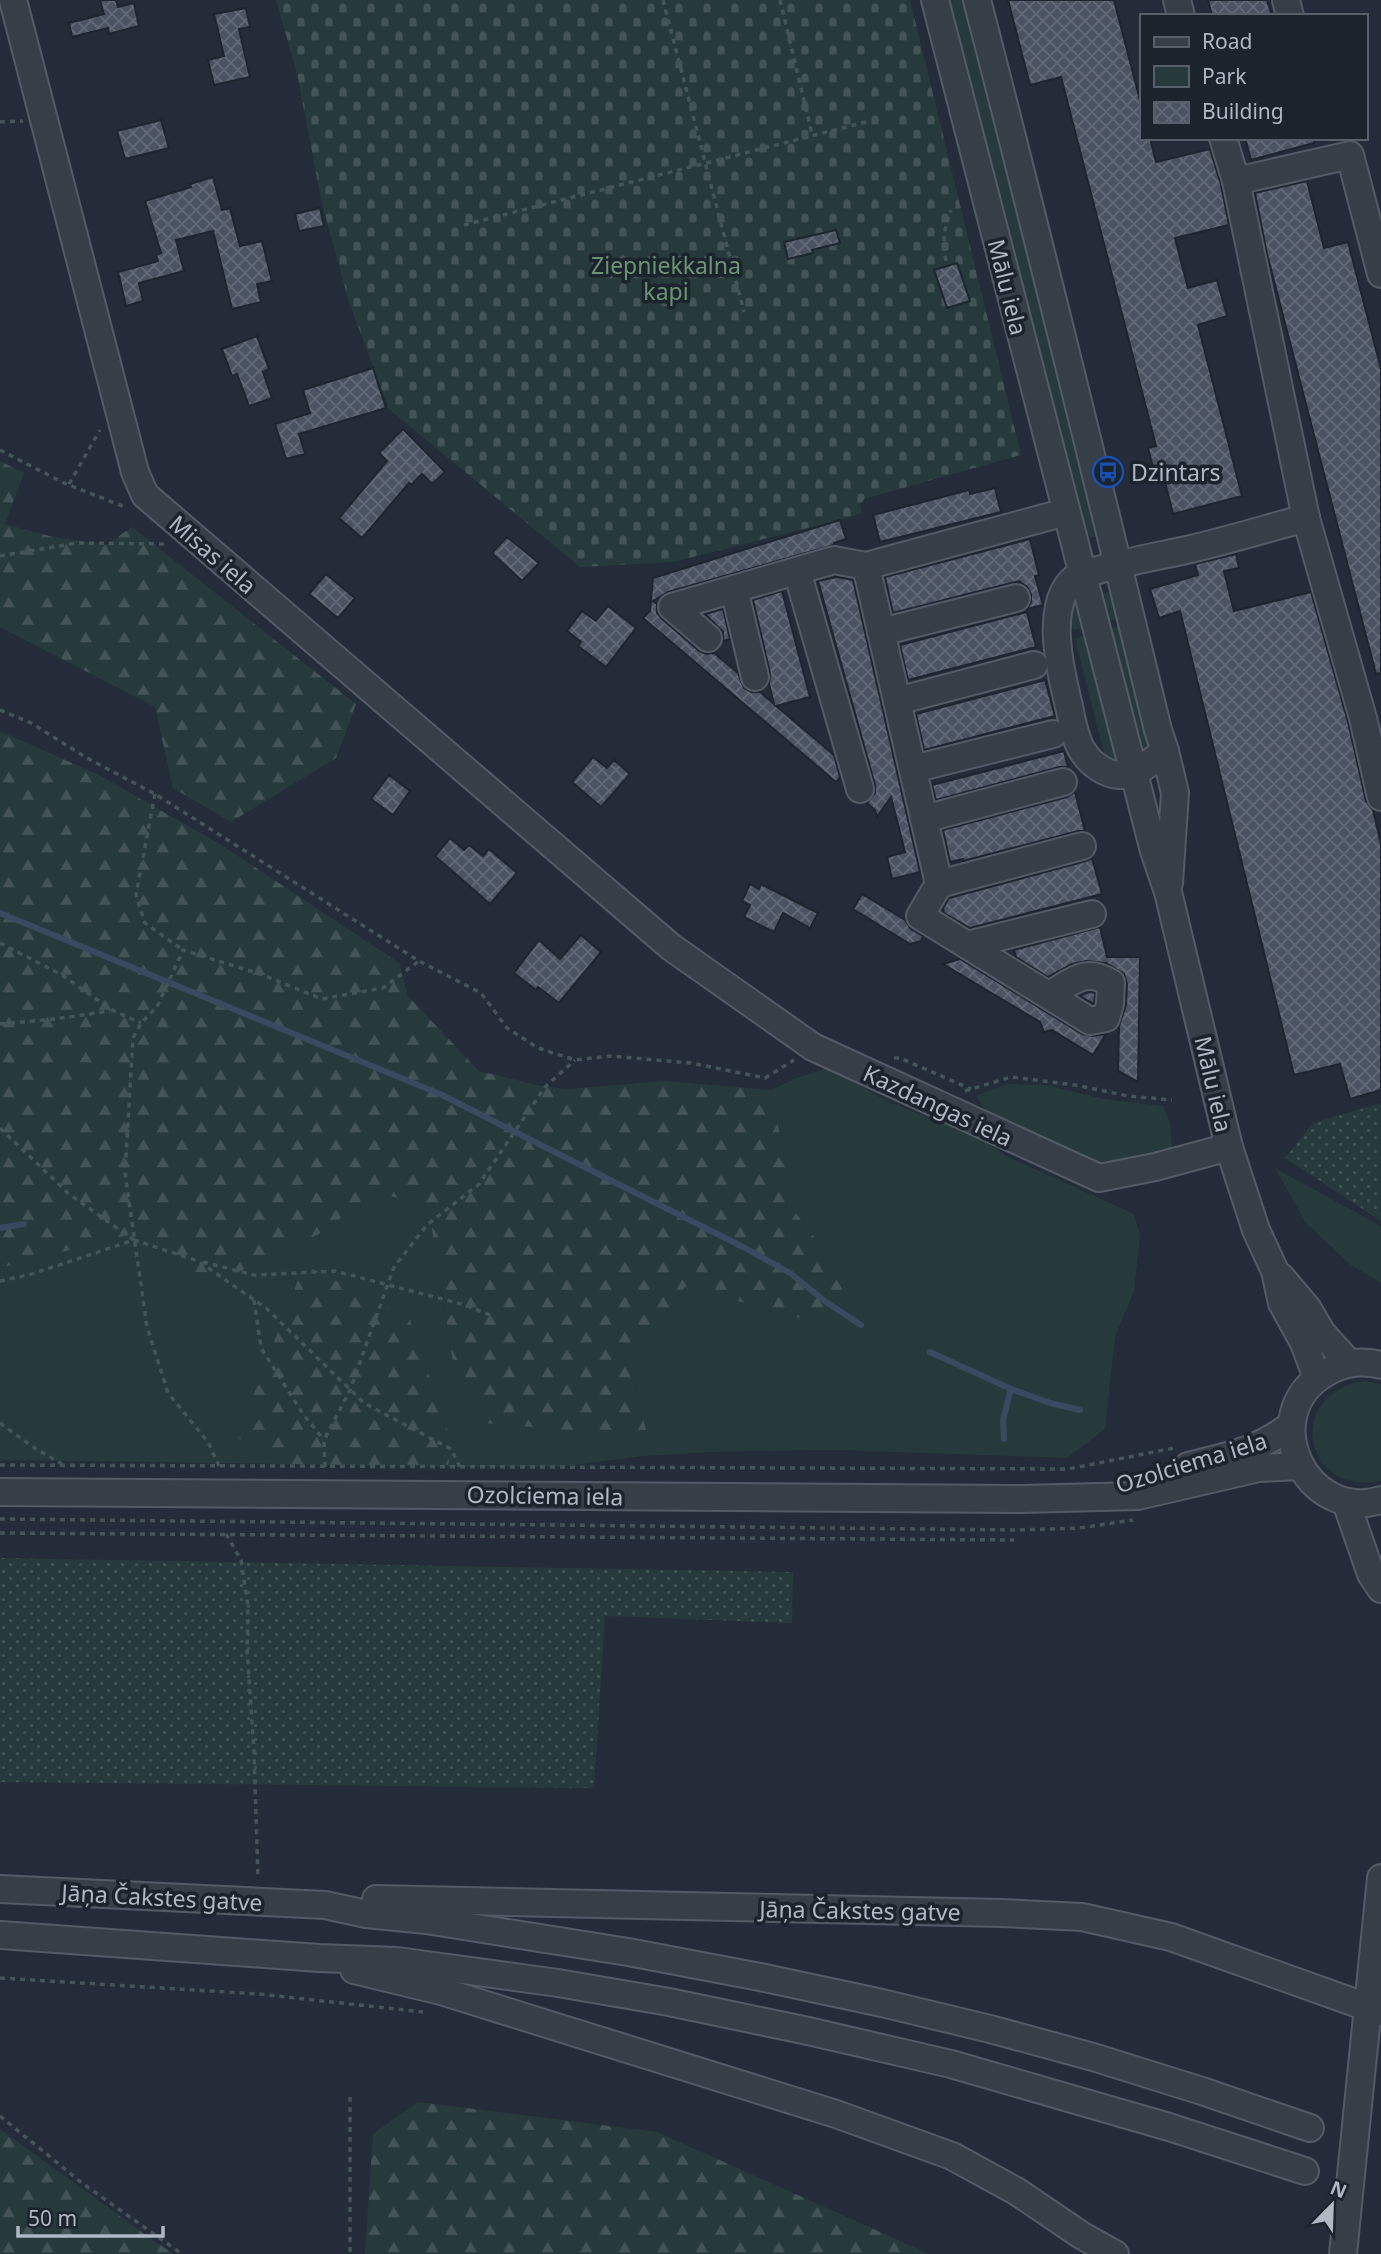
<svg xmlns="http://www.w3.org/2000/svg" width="1381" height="2254" viewBox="0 0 1381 2254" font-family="'Noto Sans',sans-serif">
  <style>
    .green { fill: #273a3b }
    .forest { fill: url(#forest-firs) }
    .cemetery { fill: url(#cemetery-stones) }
    .garden { fill: url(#garden-dots) }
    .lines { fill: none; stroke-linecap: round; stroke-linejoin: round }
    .stream { stroke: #394960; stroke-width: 6 }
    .building { fill: url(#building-cross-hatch); stroke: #1d252f; stroke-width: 2 }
    .minor-casing { stroke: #545b66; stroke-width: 30 }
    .path { stroke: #445558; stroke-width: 3.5; stroke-dasharray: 5 5; stroke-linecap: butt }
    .minor { stroke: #363e48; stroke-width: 26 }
    .labels { text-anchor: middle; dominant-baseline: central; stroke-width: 7; stroke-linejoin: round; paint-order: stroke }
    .park-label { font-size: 23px; fill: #6a9473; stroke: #1b232d }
    .street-label { font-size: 23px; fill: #b1b8c4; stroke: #1b232d }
    .poi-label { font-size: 23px; fill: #b1b8c4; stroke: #1b232d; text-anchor: start }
  </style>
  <defs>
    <pattern id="forest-firs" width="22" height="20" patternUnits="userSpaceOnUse" patternTransform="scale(1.75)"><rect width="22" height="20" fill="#273a3b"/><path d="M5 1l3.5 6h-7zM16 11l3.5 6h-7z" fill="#445456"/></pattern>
    <pattern id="cemetery-stones" width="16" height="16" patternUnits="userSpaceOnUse" patternTransform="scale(1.75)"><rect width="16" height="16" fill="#273a3b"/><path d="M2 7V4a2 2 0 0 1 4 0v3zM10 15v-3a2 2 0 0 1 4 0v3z" fill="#445456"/></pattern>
    <pattern id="garden-dots" width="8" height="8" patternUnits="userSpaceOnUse" patternTransform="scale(1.75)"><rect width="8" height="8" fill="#273a3b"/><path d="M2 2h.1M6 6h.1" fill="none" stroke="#445456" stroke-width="1.8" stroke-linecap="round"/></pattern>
    <pattern id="building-cross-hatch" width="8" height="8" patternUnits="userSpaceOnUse" patternTransform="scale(1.75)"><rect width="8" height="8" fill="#495361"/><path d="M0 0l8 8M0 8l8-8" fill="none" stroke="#616a76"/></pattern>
  </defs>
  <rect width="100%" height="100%" fill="#232c38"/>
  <g class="green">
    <path d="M 946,0 L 965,0 L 1101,535 L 1085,539 Z"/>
    <path d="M 1113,591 L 1123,617 L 1106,622 L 1101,597 L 1107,592 Z"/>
    <path d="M 1075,597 L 1085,628 L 1073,630 L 1070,615 Z"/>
    <path d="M 1125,625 L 1151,748 L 1145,753 L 1140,752 L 1107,629 Z"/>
    <path d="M 1087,635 L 1122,762 L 1106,760 L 1075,639 Z"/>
    <path d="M 826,1069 L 842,1074 L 886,1101 L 982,1138 L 1006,1156 L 1134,1214 L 1140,1235 L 1134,1291 L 1115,1337 L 1105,1429 L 1067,1458 L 840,1450 L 732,1451 L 643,1456 L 557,1467 L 448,1467 L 452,1443 L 238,1437 L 286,1464 L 0,1460 L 0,1268 L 136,1233 L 181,1271 L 323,1232 L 376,1190 L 429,1211 L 455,1376 L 648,1436 L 631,1370 L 647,1342 L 685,1287 L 815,1322 L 853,1288 L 795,1212 L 771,1090 L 796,1078 Z"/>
    <path d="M 1007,1084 L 1046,1085 L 1104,1099 L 1163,1106 L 1170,1123 L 1172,1149 L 1098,1167 L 993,1121 L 976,1096 Z"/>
    <path d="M 1275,1168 L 1381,1226 L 1381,1283 L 1351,1265 L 1306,1223 Z"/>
    <path d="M 1364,1381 L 1381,1384 L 1381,1481 C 1303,1496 1284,1394 1364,1381 Z"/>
  </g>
  <g class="forest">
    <path d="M 0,461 L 24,473 L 5,524 L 53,537 L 106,545 L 132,527 L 356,704 L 336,758 L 231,822 L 173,788 L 155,707 L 0,627 Z"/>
    <path d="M 0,731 L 97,774 L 223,846 L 399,963 L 408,996 L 479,1071 L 545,1087 L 568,1089 L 665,1081 L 771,1090 L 795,1212 L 853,1288 L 815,1322 L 685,1287 L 647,1342 L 631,1370 L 648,1437 L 485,1423 L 455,1376 L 429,1211 L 376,1190 L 323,1232 L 232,1275 L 181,1271 L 136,1233 L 0,1268 Z"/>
    <path d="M 304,1265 L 409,1317 L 452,1443 L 448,1467 L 286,1464 L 237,1437 Z"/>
    <path d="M 418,2102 L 657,2132 L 929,2254 L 365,2254 L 373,2134 Z"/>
    <path d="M 0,2129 L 154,2241 L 174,2254 L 0,2254 Z"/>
  </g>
  <path class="cemetery" d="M 276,0 L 910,0 L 1021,455 L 864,499 L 860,506 L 862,513 L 840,520 L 673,562 L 580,567 L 389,409 L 349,302 L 322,204 L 297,73 Z"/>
  <g class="garden">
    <path d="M 1381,1103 L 1381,1221 L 1285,1158 L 1313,1123 Z"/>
    <path d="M 0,1558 L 793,1572 L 792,1623 L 605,1616 L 594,1788 L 0,1782 Z"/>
  </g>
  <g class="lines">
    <g class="stream">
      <path d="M 0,913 L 440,1094 L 745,1248 L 790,1273 L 826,1302 L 861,1325"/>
      <path d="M 0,1228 L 24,1224"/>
      <path d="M 930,1352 L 1011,1389 L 1003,1420 L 1004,1439"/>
      <path d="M 1011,1389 L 1050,1403 L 1080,1410"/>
    </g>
  </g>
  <g class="building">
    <path d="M 100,0 L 116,0 L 118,7 L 134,3 L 139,26 L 109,34 L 108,28 L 72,37 L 69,23 L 104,14 Z"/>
    <path d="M 1008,0 L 1114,0 L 1141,104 L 1141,138 L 1150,138 L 1156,162 L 1210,149 L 1221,185 L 1229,225 L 1175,238 L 1188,288 L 1217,280 L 1227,316 L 1198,325 L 1242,496 L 1173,514 L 1164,478 L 1156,479 L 1148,448 L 1156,446 L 1061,77 L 1030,85 Z"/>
    <path d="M 1208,0 L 1267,0 L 1272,16 L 1212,16 Z"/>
    <path d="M 246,8 L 250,27 L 239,29 L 250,77 L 214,85 L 208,60 L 224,56 L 214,14 Z"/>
    <path d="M 161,120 L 169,148 L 125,159 L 117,131 Z"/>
    <path d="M 1245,138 L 1314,138 L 1314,143 L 1251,160 Z"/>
    <path d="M 213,177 L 222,210 L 230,208 L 240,246 L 262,241 L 272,281 L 257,284 L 261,302 L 232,309 L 213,231 L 176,240 L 184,271 L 139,283 L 143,301 L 126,306 L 118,272 L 158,261 L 156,255 L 161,253 L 145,201 L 191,187 L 190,184 Z"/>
    <path d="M 1307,181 L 1324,248 L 1348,242 L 1381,369 L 1381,673 L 1376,674 L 1267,254 L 1255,193 Z"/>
    <path d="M 320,208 L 324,226 L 299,231 L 295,214 Z"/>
    <path d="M 836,230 L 840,243 L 812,250 L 813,253 L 788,259 L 784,242 Z"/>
    <path d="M 957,263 L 970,301 L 947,308 L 934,270 Z"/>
    <path d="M 257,336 L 269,369 L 263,372 L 272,398 L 249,406 L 237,374 L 232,376 L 222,349 Z"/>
    <path d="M 373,368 L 386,408 L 299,434 L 305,454 L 286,459 L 275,424 L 310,413 L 303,390 Z"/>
    <path d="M 403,429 L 445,472 L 432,484 L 422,474 L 411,485 L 409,483 L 362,538 L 339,518 L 387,461 L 379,453 Z"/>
    <path d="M 995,488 L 1001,512 L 880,542 L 873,515 L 969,490 L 970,494 Z"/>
    <path d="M 840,520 L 846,539 L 834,543 L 834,545 L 668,592 L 653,601 L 657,604 L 657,613 L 662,619 L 698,650 L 706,654 L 714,653 L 738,673 L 744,688 L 751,692 L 760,692 L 774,704 L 769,684 L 770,673 L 753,600 L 782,591 L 810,697 L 776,706 L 834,755 L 840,777 L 836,782 L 643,618 L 650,611 L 653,578 Z"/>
    <path d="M 507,537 L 539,563 L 522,581 L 492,553 Z"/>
    <path d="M 1030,539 L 1039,575 L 1035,576 L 1043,605 L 1027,609 L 1031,602 L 1031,594 L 1027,587 L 1019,581 L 893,613 L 885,577 Z"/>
    <path d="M 1236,554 L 1239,568 L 1224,571 L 1234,611 L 1311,592 L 1348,722 L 1366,801 L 1373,810 L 1381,844 L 1381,1090 L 1350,1099 L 1340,1064 L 1294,1075 L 1180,611 L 1159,618 L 1150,589 L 1198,575 L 1195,564 Z"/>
    <path d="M 326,574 L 355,598 L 338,618 L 309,594 Z"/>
    <path d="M 837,577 L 853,580 L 920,872 L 892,879 L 887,857 L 905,852 L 891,797 L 877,817 L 875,810 L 867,803 L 875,793 L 875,785 L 818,581 Z"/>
    <path d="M 608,606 L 636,628 L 606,667 L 578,646 L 581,642 L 567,631 L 582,611 L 596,621 Z"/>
    <path d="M 723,609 L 730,639 L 723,641 L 723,632 L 705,614 Z"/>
    <path d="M 1027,612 L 1036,647 L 908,680 L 900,645 Z"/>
    <path d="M 1045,680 L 1055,716 L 924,750 L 916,714 Z"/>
    <path d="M 1064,751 L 1068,767 L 1059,767 L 936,800 L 932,785 Z"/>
    <path d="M 593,757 L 607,768 L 614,760 L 630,774 L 601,807 L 572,782 Z"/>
    <path d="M 389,775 L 410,791 L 393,815 L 371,799 Z"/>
    <path d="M 1075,792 L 1085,831 L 1078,831 L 963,861 L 963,859 L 950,862 L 943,830 L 1067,797 Z"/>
    <path d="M 450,838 L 464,850 L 469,845 L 483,856 L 489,849 L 517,873 L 490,904 L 435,856 Z"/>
    <path d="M 1092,858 L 1102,894 L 970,928 L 944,913 L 943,908 L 949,898 L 1086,861 Z"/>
    <path d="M 750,884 L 759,889 L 761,884 L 818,913 L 810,928 L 783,913 L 774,932 L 744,917 L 750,905 L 742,901 Z"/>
    <path d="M 862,894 L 905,920 L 911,929 L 923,936 L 921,941 L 910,944 L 853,909 Z"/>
    <path d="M 1100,927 L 1107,957 L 1140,957 L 1138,1082 L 1118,1071 L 1119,1026 L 1126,1005 L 1127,984 L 1124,974 L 1106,963 L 1086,961 L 1072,964 L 1048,977 L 1016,957 L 1014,950 Z"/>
    <path d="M 581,935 L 601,952 L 559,1003 L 538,987 L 536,990 L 514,973 L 539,940 L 560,959 Z"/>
    <path d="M 960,959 L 1082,1034 L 1093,1036 L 1106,1034 L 1093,1055 L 1052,1030 L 1044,1032 L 1040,1022 L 943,964 Z"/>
    <path d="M 1088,992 L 1095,993 L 1094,1004 L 1080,996 Z"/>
  </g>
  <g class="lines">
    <g class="minor-casing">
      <g id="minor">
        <path d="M 13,0 L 135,472 L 145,495 L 671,947 L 813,1047 L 1099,1178 L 1155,1167 L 1229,1147"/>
        <path d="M 935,0 L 1154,851 L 1168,892 L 1229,1147 L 1256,1230 L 1275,1271 L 1282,1303 L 1304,1343 L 1317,1378"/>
        <path d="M 977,0 C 1040,243 1099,486 1158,730 L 1165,751 C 1151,761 1137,776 1119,775 C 1105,774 1091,764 1084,753 C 1074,740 1072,718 1068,702 C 1060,669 1041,593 1083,573 C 1087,571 1093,571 1098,570 C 1126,562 1153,557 1182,551 C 1223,542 1265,529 1306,518"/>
        <path d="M 1177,0 L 1181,16"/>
        <path d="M 1286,0 L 1290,16"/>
        <path d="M 1223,138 L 1236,181"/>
        <path d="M 1381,274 L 1350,155 L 1236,181 L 1306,518 L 1363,718 L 1381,797"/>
        <path d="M 797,571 L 860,789"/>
        <path d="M 734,589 L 755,677"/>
        <path d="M 881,632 L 1016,598"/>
        <path d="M 708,638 L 672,607 L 834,560 L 866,566"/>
        <path d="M 897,701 L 1034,665"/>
        <path d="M 1165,751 L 1175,793 L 1169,883"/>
        <path d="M 913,769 L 1053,734"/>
        <path d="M 924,819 L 1063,782"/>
        <path d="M 939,884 L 1082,846"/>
        <path d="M 967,945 L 1092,914"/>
        <path d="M 1049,995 C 1073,982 1084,967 1111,983 L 1110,1004 L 1106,1018 L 1090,1021 L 920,916 L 939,884 L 866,566 L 1066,512"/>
        <path d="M 1281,1277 L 1308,1309 L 1322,1333 L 1349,1363"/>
        <path d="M 1381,1365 C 1361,1360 1341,1363 1324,1374 C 1256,1415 1305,1523 1381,1500"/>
        <path d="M 1188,1466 C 1227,1456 1258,1451 1291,1425"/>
        <path d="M 0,1492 L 1022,1499 L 1138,1496 L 1259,1468 L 1300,1466"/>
        <path d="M 1346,1502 L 1371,1574 L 1381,1589"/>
        <path d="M 0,1889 L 325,1905 L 366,1914 L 426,1920 L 628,1952 L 760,1977 L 882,2003 L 990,2029 L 1093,2057 L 1202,2091 L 1310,2128"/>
        <path d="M 376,1899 L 1002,1913 L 1082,1917 L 1171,1937 L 1381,2012"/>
        <path d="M 0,1935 L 319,1958 L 397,1961 L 558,1983 L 669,2002 L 808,2031 L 951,2064 L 1169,2127 L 1305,2171"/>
        <path d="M 354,1970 L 441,1991 L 836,2114 L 952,2156 L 1016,2191 L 1081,2235 L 1115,2254"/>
        <path d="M 1343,2254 L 1381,1878"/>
      </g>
    </g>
    <g class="path">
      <path d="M 663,0 L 744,312"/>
      <path d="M 780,0 L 812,134"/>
      <path d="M 0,122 L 23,121"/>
      <path d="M 464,225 L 866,122"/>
      <path d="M 946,261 C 942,241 944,228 951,210"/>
      <path d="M 0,450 L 64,483 L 125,507"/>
      <path d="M 69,484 L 100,430"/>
      <path d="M 0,556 L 77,543 L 168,544"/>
      <path d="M 0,710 L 31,723 L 87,758 L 155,794 L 419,961 L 481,993 L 507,1028 L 538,1048 L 575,1060 L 610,1056 L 691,1063 L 765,1078 L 794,1060"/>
      <path d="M 155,794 L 136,895 L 145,923 L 183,950"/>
      <path d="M 0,943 L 62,975 L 112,1010 L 141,1023"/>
      <path d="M 0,1024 L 55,1019 L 110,1011"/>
      <path d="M 894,1058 L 900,1058 L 971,1089"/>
      <path d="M 965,1091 L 1011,1077 L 1075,1085 L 1128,1096 L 1172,1100"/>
      <path d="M 0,1128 L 69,1194 L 134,1240"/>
      <path d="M 203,1262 L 254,1275 L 335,1271 L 465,1305 L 495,1317"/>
      <path d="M 0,1281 L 32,1274 L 134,1240 L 198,1261 L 266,1308 L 364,1403 L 451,1449 L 460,1467"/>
      <path d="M 254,1300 L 261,1348 L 303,1414 L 324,1440"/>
      <path d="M 0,1423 L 36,1449 L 62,1464"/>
      <path d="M 0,1465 L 1068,1469 L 1174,1448"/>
      <path d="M 219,1466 L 208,1442 L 168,1393 L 147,1327 L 125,1173 L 133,1038 L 141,1023 L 157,1007 L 183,950 L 260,974 L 322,999 L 383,988 L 419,961"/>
      <path d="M 325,1467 L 324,1440 L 350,1390 L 394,1267 L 427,1225 L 479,1184 L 545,1087 L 575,1060"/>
      <path d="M 0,1519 L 1016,1530 L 1079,1528 L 1133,1520"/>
      <path d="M 0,1533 L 1014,1540"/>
      <path d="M 226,1534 L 241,1560 L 248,1606 L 247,1650 L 254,1752 L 258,1879"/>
      <path d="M 0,1978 L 259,1994 L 423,2012"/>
      <path d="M 350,2097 L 350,2254"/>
      <path d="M 0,2116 L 82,2183 L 182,2254"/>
    </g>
    <use href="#minor" class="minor"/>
  </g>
  <defs>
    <g id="bus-ring" transform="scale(1.575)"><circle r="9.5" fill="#1b232d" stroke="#1a4fb4" stroke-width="1.5"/><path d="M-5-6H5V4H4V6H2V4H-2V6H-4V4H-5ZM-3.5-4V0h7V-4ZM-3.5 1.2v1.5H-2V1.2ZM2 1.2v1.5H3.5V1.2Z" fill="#1a4fb4"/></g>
  </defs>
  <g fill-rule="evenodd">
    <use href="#bus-ring" x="1108" y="472"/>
  </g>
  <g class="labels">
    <g class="park-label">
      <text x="666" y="265">Ziepniekkalna<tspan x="666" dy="26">kapi</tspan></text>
    </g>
    <g class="street-label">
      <text transform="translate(1008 287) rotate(76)">Mālu iela</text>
      <text transform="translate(213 554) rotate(41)">Misas iela</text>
      <text transform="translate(1214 1084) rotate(77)">Mālu iela</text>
      <text transform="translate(938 1105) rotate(25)">Kazdangas iela</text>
      <text transform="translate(1191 1462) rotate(-17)">Ozolciema iela</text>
      <text transform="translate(545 1495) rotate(1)">Ozolciema iela</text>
      <text transform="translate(162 1897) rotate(3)">Jāņa Čakstes gatve</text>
      <text transform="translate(860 1910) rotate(1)">Jāņa Čakstes gatve</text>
    </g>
    <g class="poi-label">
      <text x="1131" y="472">Dzintars</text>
    </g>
  </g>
  <rect x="1140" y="14" width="228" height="126" fill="#1b232d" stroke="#575f69" stroke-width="2"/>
  <rect x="1154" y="37" width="35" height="10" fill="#363e48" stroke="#575f69" stroke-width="2"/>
  <text x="1202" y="49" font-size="21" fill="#b1b8c4">Road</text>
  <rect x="1154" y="66" width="35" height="21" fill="#273a3b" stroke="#575f69" stroke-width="2"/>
  <text x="1202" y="84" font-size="21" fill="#b1b8c4">Park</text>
  <rect x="1154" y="102" width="35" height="21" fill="url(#building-cross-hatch)" stroke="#575f69" stroke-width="2"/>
  <text x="1202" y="119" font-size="21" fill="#b1b8c4">Building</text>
  <g transform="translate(1332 2205) rotate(23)" stroke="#1b232d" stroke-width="5" paint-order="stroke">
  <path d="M0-5L12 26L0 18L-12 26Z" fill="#b1b8c4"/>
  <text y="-10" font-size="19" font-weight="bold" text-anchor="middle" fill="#b1b8c4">N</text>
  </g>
  <path d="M18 2226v10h145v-10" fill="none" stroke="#b1b8c4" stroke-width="3.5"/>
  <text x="28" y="2226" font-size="21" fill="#b1b8c4" stroke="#1b232d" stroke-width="5" paint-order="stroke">50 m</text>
</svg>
